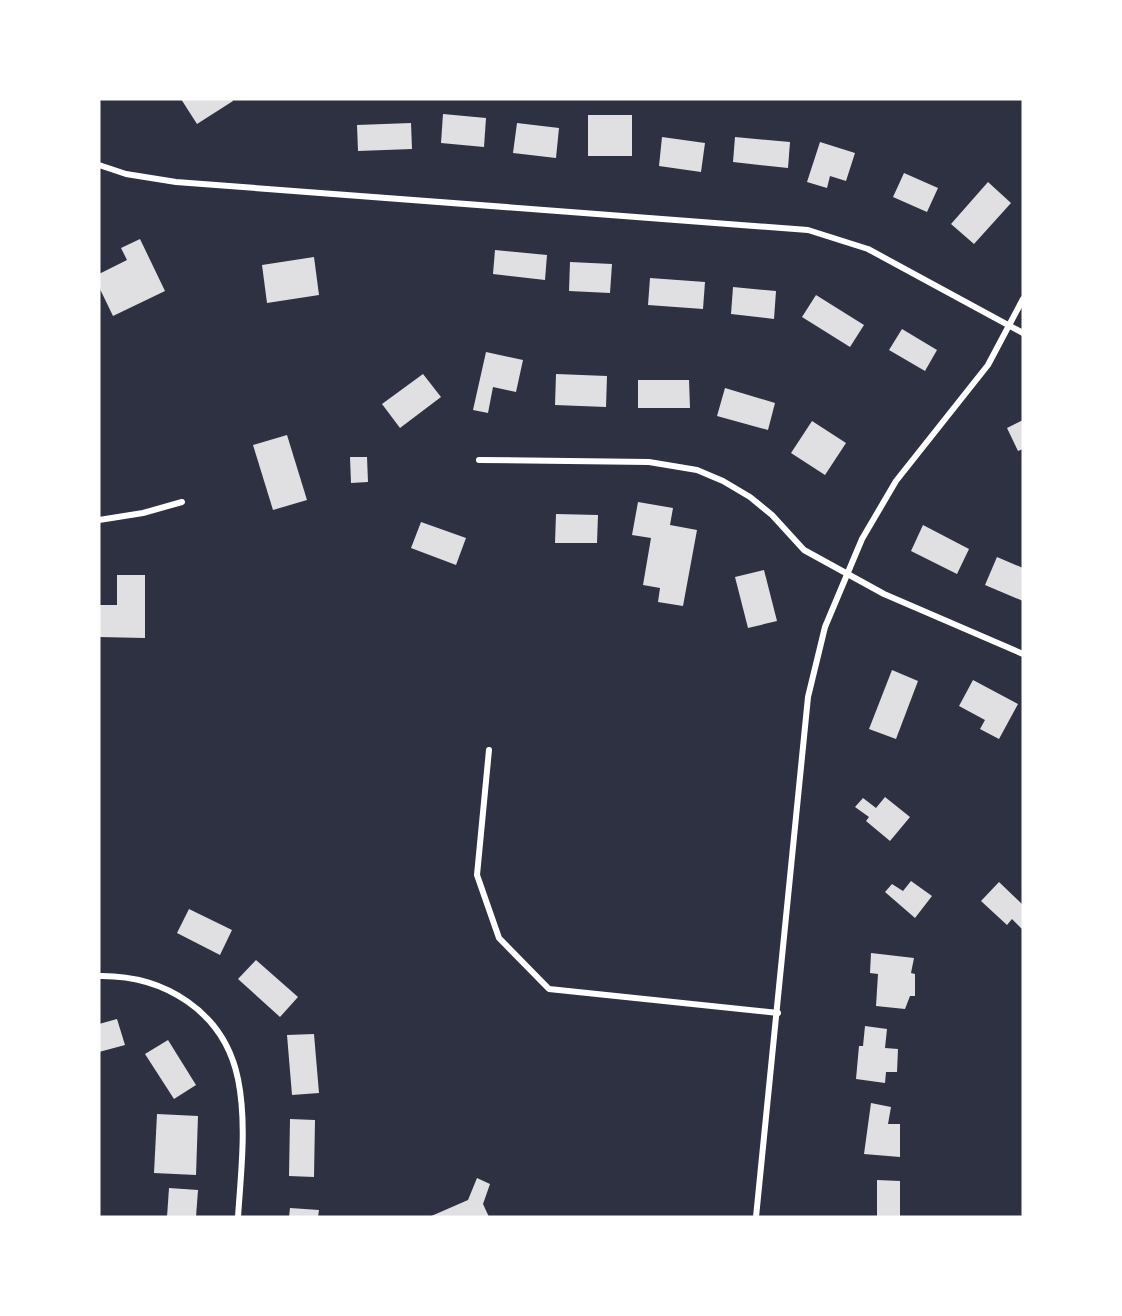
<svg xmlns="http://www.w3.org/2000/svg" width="1122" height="1316" viewBox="0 0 1122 1316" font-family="Overpass,sans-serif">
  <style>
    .building { fill: #e0e0e3 }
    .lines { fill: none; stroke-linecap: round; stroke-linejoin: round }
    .minor { stroke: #fff; stroke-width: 6 }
  </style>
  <rect width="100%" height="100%" fill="#2d3142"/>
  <g class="building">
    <path d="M 181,99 L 232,99 L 233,101 L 197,124 Z"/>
    <path d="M 443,114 L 486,118 L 484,147 L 441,143 Z"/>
    <rect x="588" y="115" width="44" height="41"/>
    <path d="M 411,123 L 412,149 L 358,151 L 357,125 Z"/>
    <path d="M 517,123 L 559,128 L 556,158 L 513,153 Z"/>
    <path d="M 662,137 L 705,143 L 701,172 L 659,166 Z"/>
    <path d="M 735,137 L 790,142 L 788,168 L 733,162 Z"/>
    <path d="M 820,142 L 855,153 L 846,181 L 830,176 L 827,188 L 807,182 Z"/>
    <path d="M 904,173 L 938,188 L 927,212 L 893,197 Z"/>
    <path d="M 988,182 L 1011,203 L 974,244 L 951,224 Z"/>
    <path d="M 140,239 L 165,291 L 113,316 L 99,287 L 99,274 L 127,260 L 121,248 Z"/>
    <path d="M 495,250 L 547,255 L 545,280 L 493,274 Z"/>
    <path d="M 314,257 L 319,295 L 267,303 L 262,265 Z"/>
    <path d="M 570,262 L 612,264 L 610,293 L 569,291 Z"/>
    <path d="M 650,278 L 705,282 L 703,309 L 648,305 Z"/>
    <path d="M 733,287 L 776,291 L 774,319 L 731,314 Z"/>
    <path d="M 816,295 L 864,325 L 850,347 L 802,317 Z"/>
    <path d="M 902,329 L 937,350 L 925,371 L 889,350 Z"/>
    <path d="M 486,352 L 523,360 L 516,392 L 493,387 L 488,413 L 473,410 Z"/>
    <path d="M 423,374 L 441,397 L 400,428 L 382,404 Z"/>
    <path d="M 556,374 L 607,376 L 606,407 L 555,405 Z"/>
    <path d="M 638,380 L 689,380 L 690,408 L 638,408 Z"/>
    <path d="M 725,388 L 775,403 L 768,430 L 717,416 Z"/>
    <path d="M 1023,420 L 1023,449 L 1018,451 L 1007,428 Z"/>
    <path d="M 812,421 L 846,443 L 825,475 L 791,453 Z"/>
    <path d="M 287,435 L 307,500 L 273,510 L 253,445 Z"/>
    <path d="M 350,457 L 367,457 L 368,482 L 351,483 Z"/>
    <path d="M 638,502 L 673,508 L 670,525 L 697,530 L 683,606 L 658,602 L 660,588 L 643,585 L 651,538 L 632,535 Z"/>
    <path d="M 556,514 L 598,515 L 597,543 L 555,543 Z"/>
    <path d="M 421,522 L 466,538 L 456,565 L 411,548 Z"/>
    <path d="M 923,525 L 969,549 L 957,574 L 911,551 Z"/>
    <path d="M 997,557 L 1023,568 L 1023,601 L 985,585 Z"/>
    <path d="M 764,570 L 777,621 L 748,628 L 735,577 Z"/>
    <path d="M 117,575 L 145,575 L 145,638 L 99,637 L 99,605 L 117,605 Z"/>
    <path d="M 892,670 L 918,681 L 896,739 L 869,729 Z"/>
    <path d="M 973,680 L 1018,704 L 999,739 L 980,729 L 985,720 L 959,706 Z"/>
    <path d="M 885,797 L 910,817 L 890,841 L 866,821 L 869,817 L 855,807 L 863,798 L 876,808 Z"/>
    <path d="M 911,881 L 932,896 L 915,918 L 885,892 L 892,884 L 903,891 Z"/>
    <path d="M 999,882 L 1023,905 L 1023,930 L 1012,919 L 1007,925 L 981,901 Z"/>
    <path d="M 189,909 L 232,930 L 220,955 L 177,933 Z"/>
    <path d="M 871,953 L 914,958 L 911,973 L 915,974 L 915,996 L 910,996 L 905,1009 L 876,1006 L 878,974 L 870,973 Z"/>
    <path d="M 256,960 L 298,997 L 280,1017 L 238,979 Z"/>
    <path d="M 117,1019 L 125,1045 L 99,1052 L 99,1024 Z"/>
    <path d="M 865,1026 L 887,1029 L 885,1048 L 898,1049 L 897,1072 L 886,1072 L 885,1083 L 856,1079 L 859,1046 L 863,1046 Z"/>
    <path d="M 314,1034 L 319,1093 L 292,1095 L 287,1035 Z"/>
    <path d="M 168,1040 L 196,1085 L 174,1099 L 145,1054 Z"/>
    <path d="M 871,1103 L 891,1107 L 888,1124 L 900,1124 L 900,1157 L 864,1154 Z"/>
    <path d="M 157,1114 L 198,1116 L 196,1175 L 154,1173 Z"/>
    <path d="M 290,1119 L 315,1120 L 314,1177 L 289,1176 Z"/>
    <path d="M 477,1178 L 490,1184 L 483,1204 L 489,1217 L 429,1217 L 468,1200 Z"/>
    <path d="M 877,1180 L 900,1181 L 900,1217 L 877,1217 Z"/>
    <path d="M 169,1188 L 198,1190 L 196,1217 L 167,1217 Z"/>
    <path d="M 290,1208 L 319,1210 L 318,1217 L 289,1217 Z"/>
  </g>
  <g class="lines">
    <g class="minor">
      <path d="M 99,165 L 126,174 L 176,182 L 808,230 L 868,249 L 1023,333"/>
      <path d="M 479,460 L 649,462 L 697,470 L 723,481 L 750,497 L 772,515 L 804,550 L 884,594 L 1023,654"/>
      <path d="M 99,520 L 143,513 L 182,502"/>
      <path d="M 489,750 L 477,875 L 499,938 L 549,989 L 778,1013"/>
      <path d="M 99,976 C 164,975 224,1011 238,1079 C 247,1123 241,1172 238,1217"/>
      <path d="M 756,1217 L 808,697 L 825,627 L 862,539 L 896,481 L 988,365 L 1023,299"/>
    </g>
  </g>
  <rect width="1122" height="1316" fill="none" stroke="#ffffff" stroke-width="201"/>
</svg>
